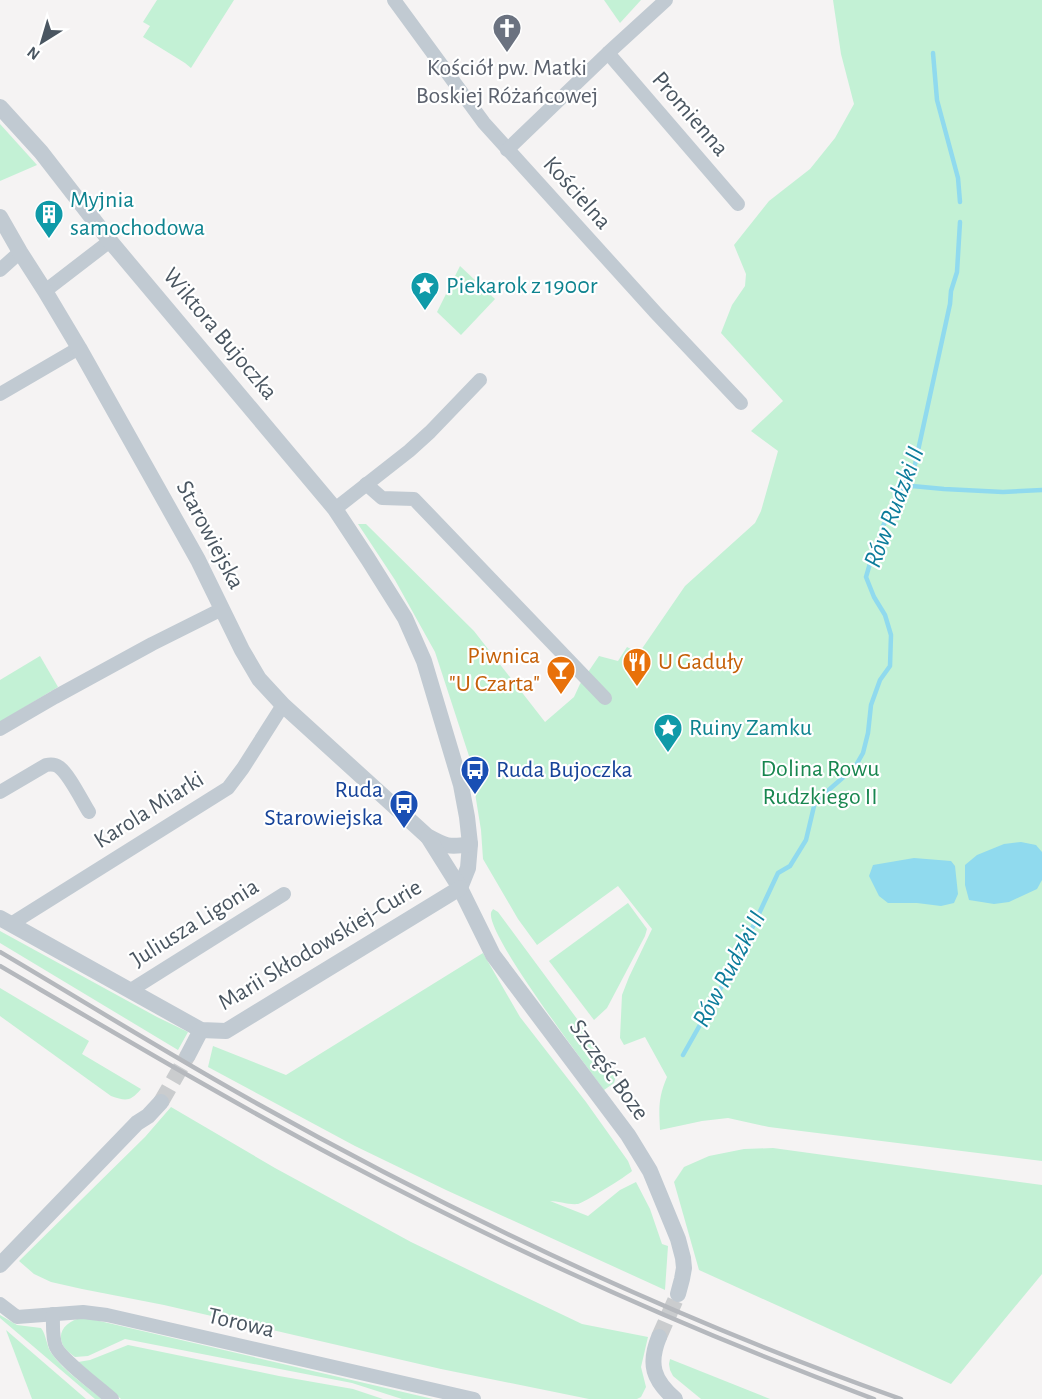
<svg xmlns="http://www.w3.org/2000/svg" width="1042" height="1399" viewBox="0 0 1042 1399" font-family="'Alegreya Sans',sans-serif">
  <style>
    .green { fill: #c3f1d5 }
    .water { fill: #90daee }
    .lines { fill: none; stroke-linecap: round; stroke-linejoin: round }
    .stream { stroke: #90daee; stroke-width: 4.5 }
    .tertiary-tunnel { stroke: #caccce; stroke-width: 16; stroke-dasharray: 16 8; stroke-linecap: butt }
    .minor { stroke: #c1cad2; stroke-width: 14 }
    .tertiary { stroke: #c1cad2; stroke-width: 16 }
    .rail { stroke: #b5b8bd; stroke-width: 4.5 }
    .labels { text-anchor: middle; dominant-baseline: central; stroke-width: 4.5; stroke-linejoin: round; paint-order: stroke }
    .worship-label { font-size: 24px; fill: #5b616d; stroke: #fff }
    .street-label { font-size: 24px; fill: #4a5661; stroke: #fff }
    .culture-label { font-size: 24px; fill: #0d838f; stroke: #fff; text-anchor: start }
    .food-label { font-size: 24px; fill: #c56008; stroke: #fff; text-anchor: end }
    .park-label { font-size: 24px; fill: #17864f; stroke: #fff }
    .transit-label { font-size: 24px; fill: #164399; stroke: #fff; text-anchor: start }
    .water-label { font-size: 26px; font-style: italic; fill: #0c7c9b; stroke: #fff }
  </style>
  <rect width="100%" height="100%" fill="#f5f3f3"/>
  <g class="green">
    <path d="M 157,0 L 234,0 L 191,68 L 185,63 L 143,37 L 150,26 L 143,22 Z"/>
    <path d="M 604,0 L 641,0 L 620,23 Z"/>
    <path d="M 833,0 L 1042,0 L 1042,1161 L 769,1127 L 728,1118 L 702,1121 L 660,1130 C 659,1109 658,1098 667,1077 L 645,1037 L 624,1045 L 620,1038 L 622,995 L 629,977 L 652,929 L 618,886 L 537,945 L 518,919 L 483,859 L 481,830 L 469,756 L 435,652 L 395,580 L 358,524 L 366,524 L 474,631 L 545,722 L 574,697 L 580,684 L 599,656 L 618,661 L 627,647 L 639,653 L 685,586 L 755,523 L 761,511 L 778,451 L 751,431 L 783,401 L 721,333 L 732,305 L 745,286 L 746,274 L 734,245 L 769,201 L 810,169 L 835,138 L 854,104 L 841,54 Z"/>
    <path d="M 0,124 L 37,165 L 0,181 Z"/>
    <path d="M 460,266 L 495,299 L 461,335 L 437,312 Z"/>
    <path d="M 40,656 L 58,687 L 0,722 L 0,680 Z"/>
    <path d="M 628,903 L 647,929 L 645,936 L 607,1008 L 594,1020 L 549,961 Z"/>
    <path d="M 493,909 L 498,912 L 617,1073 L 614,1083 L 604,1090 C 586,1065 487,936 491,913 C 491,911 493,910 493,909 Z"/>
    <path d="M 0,931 L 157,1017 L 188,1032 L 178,1050 L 0,943 Z"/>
    <path d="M 483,953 L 520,1017 L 586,1102 L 628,1161 L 632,1171 C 627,1176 583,1203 578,1204 C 569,1205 558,1201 550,1201 L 588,1216 L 620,1190 L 636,1182 L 650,1209 L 662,1244 L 668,1246 L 665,1290 L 446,1190 L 355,1146 L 208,1067 L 213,1046 L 286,1075 Z"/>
    <path d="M 0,988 L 89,1041 L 82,1054 L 141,1089 C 130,1102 126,1101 111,1096 L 0,1016 Z"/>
    <path d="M 171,1107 L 275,1168 L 411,1242 L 500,1285 L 582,1324 L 648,1337 L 641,1367 L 646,1387 L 641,1397 L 637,1399 L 589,1399 L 441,1369 L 164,1305 L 82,1289 L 51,1282 L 34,1274 L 19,1261 L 145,1137 Z"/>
    <path d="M 773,1148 L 1042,1185 L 1042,1274 L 951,1384 L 699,1270 L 674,1182 L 684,1167 L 709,1156 L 744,1149 Z"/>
    <path d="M 0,1315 L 17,1325 L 41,1328 C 47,1336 46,1346 52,1354 C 64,1371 86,1386 102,1399 L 95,1399 L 0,1318 Z"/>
    <path d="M 81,1318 L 91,1319 L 433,1399 L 402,1399 L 352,1383 L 125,1339 L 88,1356 L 75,1357 C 71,1354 67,1351 64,1347 C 55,1332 67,1321 81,1318 Z"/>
    <path d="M 6,1330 L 86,1399 L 32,1399 Z"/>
    <path d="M 128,1345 L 279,1376 L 353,1389 L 383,1399 L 121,1399 L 78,1362 L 90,1360 Z"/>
    <path d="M 670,1359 L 770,1399 L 701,1399 L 673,1376 L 670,1370 L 669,1364 Z"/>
  </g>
  <g class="water">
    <path d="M 1021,842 L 1036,845 L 1042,852 L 1042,880 L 1037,889 L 1009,902 L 994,904 L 969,900 L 965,885 L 965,865 L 977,855 L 1004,844 Z"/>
    <path d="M 914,858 L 951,861 L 955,866 L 958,894 L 954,903 L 941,906 L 917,903 L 888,903 L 879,896 L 869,876 L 873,865 Z"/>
  </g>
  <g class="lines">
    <g class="stream">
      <path d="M 933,53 L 937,100 L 958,178 L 960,202"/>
      <path d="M 903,487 L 912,486 L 944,489 L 1003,492 L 1042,490"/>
      <path d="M 683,1055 L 740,954 L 778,873 L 790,866 L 806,840 L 815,802 L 855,767 L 863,753 L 868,733 L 871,705 L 880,680 L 890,666 L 891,635 L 885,615 L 874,597 L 866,577 L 871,560 L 879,544 L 883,526 L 898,495 L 914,469 L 950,304 L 951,291 L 957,272 L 960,222"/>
    </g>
    <g class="tertiary-tunnel">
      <path d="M 161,1102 L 188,1055"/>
      <path d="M 659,1337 L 678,1294"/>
    </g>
    <g class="minor">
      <path d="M 394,0 L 484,123 L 656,313 L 741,403"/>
      <path d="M 608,53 L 738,204"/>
      <path d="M 507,150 L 608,53 L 666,0"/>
      <path d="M 0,270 L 20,252"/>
      <path d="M 45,291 L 110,241"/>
      <path d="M 0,394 L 79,348"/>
      <path d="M 366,484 L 382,498 L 414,499 L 605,698"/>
      <path d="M 335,509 L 409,451 L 430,432 L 480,380"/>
      <path d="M 0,729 L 55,697 L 152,644 L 222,609"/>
      <path d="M 0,792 L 46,765 C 51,764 55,764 59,767 C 69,774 82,801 89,812"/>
      <path d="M 11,924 L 228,788 L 243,768 L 283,705"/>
      <path d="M 131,990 L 284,894"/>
      <path d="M 0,1304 L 17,1317 L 83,1312 L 107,1315 L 474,1399"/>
      <path d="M 53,1314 C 53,1324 52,1338 56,1347 C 62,1360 100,1388 112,1399"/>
    </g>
    <g class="tertiary">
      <path d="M 0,107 L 41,152 L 110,241 L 335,509 L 368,559 L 405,618 L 424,661 L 461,785 L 467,817 L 470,844 L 468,868 L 460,888"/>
      <path d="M 0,217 L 20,252 L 45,291 L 79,348 L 198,560 L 242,650 L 259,679 L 283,705 L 427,836 C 445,846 449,848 470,844"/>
      <path d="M 428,837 L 460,888 L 493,955 L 628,1135 L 650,1171 L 678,1239 L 683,1258 L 684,1268 L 682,1279 L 678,1294"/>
      <path d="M 0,918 L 201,1030 L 226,1031 L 460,888"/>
      <path d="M 188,1055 L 201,1030"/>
      <path d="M 0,1265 L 137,1123 L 148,1116 L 161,1102"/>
      <path d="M 659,1337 C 648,1364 653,1380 675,1399"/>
    </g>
    <g class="rail">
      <path d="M 0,952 C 83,1001 165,1052 249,1099 C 456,1215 677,1320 901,1399"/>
      <path d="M 0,966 C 113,1032 226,1099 341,1160 C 513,1251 691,1331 874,1399"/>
    </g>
  </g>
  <defs>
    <g id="church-pin" transform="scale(1.5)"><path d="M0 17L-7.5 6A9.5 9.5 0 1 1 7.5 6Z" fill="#6b7280" stroke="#fff"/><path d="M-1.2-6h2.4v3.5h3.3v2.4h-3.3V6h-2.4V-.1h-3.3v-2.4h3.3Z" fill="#fff"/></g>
    <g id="building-pin" transform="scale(1.5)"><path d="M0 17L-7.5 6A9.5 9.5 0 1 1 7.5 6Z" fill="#0f9aa8" stroke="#fff"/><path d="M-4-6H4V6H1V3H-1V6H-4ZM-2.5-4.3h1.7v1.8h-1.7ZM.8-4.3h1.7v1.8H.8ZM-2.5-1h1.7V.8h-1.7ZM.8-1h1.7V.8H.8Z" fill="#fff"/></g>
    <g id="sight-pin" transform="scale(1.5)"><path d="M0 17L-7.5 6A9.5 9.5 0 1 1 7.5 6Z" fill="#0f9aa8" stroke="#fff"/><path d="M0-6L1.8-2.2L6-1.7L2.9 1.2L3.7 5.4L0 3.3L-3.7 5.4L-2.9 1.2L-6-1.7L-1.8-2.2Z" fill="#fff"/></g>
    <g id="restaurant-pin" transform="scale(1.5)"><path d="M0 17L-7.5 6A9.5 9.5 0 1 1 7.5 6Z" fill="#e8710a" stroke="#fff"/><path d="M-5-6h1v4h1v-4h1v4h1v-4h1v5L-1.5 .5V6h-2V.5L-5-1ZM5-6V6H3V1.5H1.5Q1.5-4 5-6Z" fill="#fff"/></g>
    <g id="bar-pin" transform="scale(1.5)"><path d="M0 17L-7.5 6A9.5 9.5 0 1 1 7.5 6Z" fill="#e8710a" stroke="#fff"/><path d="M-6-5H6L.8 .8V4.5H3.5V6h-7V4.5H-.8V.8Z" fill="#fff"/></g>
    <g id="bus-pin" transform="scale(1.5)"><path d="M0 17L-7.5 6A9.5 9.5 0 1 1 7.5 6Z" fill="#1a4fb4" stroke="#fff"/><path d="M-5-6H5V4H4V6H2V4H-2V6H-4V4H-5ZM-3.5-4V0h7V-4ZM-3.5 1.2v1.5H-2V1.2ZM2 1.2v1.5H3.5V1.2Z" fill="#fff"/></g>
  </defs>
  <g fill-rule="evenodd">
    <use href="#church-pin" x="507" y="28"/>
    <use href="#building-pin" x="49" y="214"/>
    <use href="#sight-pin" x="425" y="286"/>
    <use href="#restaurant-pin" x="637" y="662"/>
    <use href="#bar-pin" x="561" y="670"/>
    <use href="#sight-pin" x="668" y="728"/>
    <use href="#bus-pin" x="475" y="770"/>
    <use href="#bus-pin" x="404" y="804"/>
  </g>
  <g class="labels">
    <g class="worship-label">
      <text x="507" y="68">Kościół pw. Matki<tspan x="507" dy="28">Boskiej Różańcowej</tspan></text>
    </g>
    <g class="street-label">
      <text transform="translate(690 114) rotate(49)">Promienna</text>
      <text transform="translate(577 193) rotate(48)">Kościelna</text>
      <text transform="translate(220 334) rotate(50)">Wiktora Bujoczka</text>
      <text transform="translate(210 535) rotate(62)">Starowiejska</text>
      <text transform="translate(149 810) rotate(-32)">Karola Miarki</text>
      <text transform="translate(195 923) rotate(-32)">Juliusza Ligonia</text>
      <text transform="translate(320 945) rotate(-31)">Marii Skłodowskiej-Curie</text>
      <text transform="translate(609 1070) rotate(54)">Szczęść Boze</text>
      <text transform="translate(241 1323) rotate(13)">Torowa</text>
    </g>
    <g class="culture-label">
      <text x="70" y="200">Myjnia<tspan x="70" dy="28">samochodowa</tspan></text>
      <text x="446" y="286">Piekarok z 1900r</text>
      <text x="689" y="728">Ruiny Zamku</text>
    </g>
    <g class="food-label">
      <text x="540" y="656">Piwnica<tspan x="540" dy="28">"U Czarta"</tspan></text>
      <text x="658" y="662" text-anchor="start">U Gaduły</text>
    </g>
    <g class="park-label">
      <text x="820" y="769">Dolina Rowu<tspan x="820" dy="28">Rudzkiego II</tspan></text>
    </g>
    <g class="transit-label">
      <text x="496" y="770">Ruda Bujoczka</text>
      <text x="383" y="790" text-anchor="end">Ruda<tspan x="383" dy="28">Starowiejska</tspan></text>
    </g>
    <g class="water-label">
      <text transform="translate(894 507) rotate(-69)">Rów Rudzki II</text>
      <text transform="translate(729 969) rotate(-62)">Rów Rudzki II</text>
    </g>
  </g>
  <g transform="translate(42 42) rotate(217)" stroke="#ffffff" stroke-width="4.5" paint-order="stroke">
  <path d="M0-4.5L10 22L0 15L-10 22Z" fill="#4a5661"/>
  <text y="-9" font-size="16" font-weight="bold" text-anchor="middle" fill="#4a5661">N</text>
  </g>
</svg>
